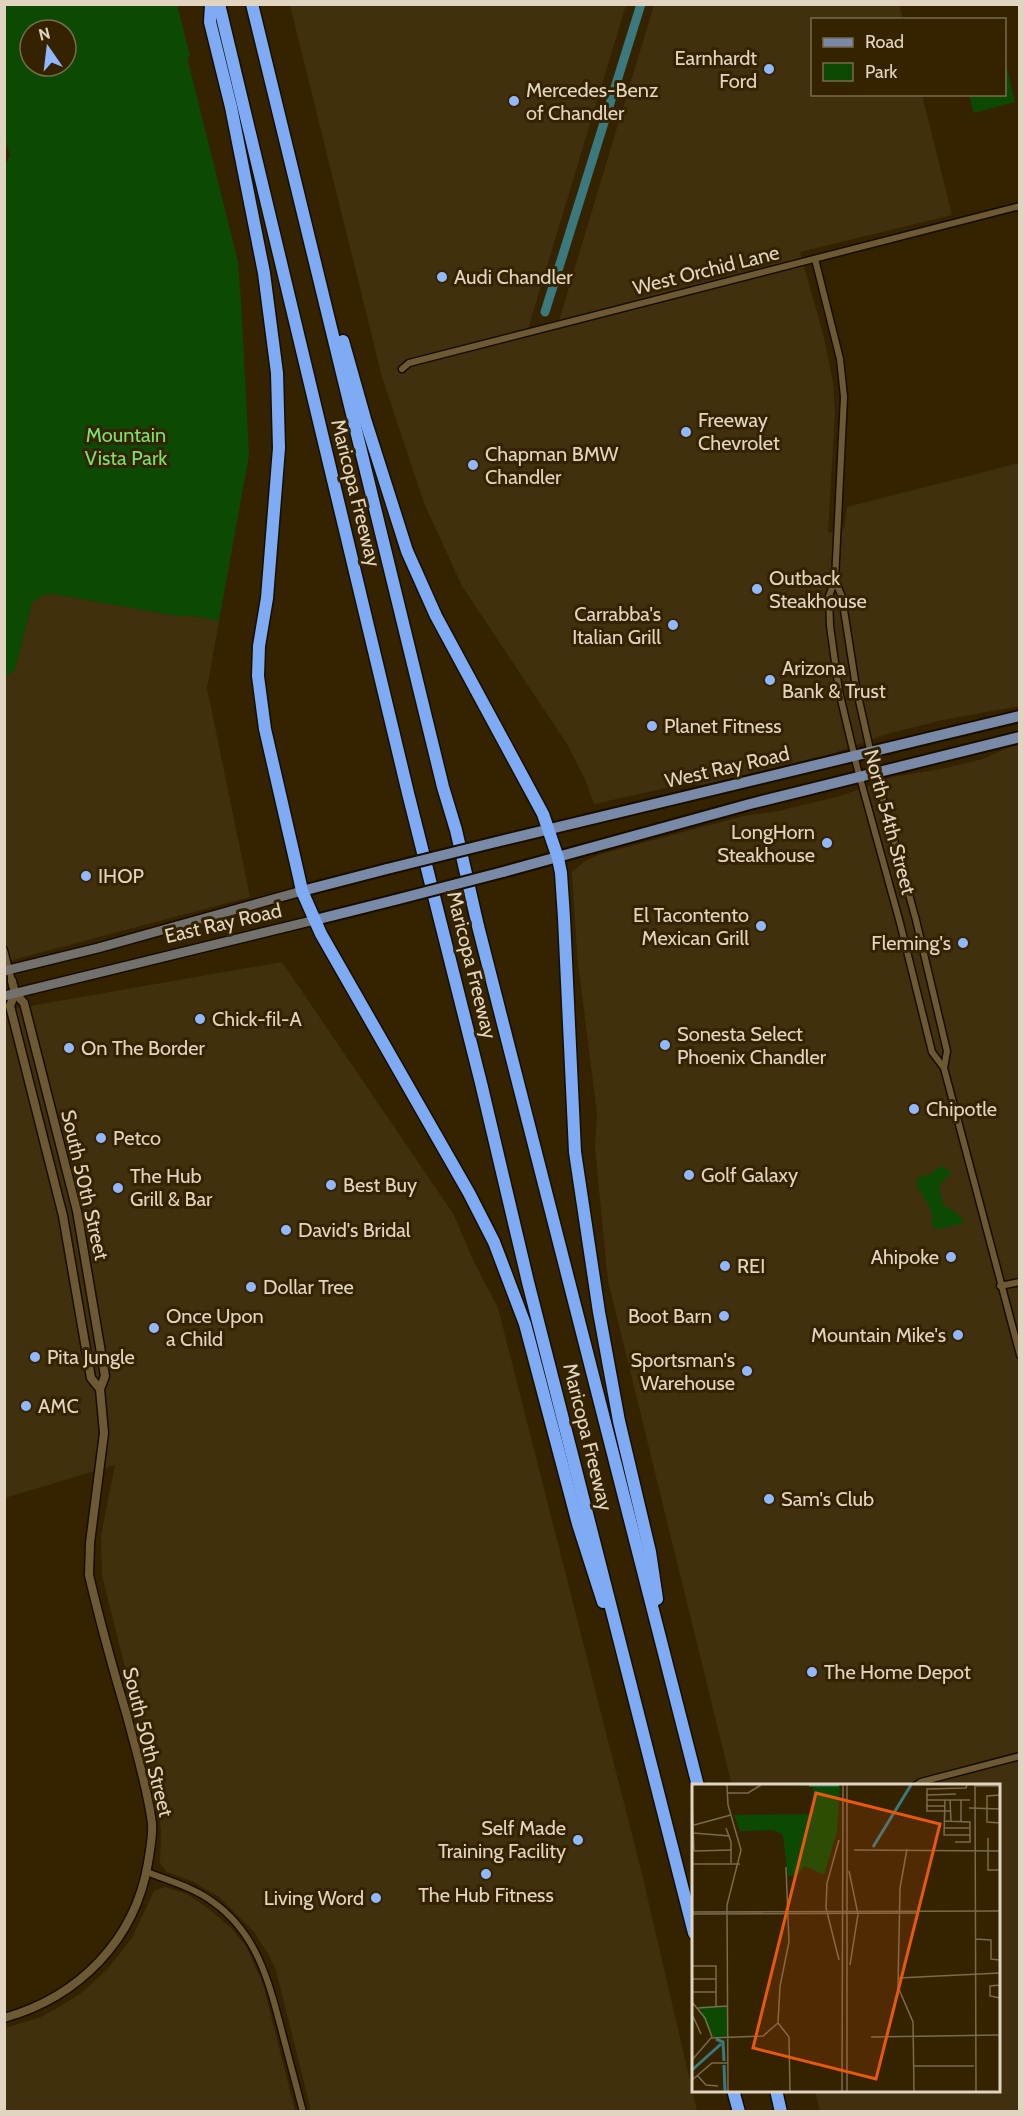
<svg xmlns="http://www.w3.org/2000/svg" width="1024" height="2116" viewBox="0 0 1024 2116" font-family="Cabin,sans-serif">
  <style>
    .built { fill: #41300d }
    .green { fill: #0c4a03; fill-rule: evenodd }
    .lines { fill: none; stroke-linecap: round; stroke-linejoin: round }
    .canal { stroke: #3a797d; stroke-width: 9 }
    .minor-casing { stroke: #170e00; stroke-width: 9 }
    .tertiary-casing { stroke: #170e00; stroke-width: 11 }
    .secondary-casing { stroke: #170e00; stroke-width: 12 }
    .primary-casing { stroke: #170e00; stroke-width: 14 }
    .motorway-casing { stroke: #170e00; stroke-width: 15 }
    .minor { stroke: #6d5934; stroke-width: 6 }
    .tertiary { stroke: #6d5934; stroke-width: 8 }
    .secondary { stroke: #72716e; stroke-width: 9 }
    .primary { stroke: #788aa7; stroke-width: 10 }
    .motorway { stroke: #7faaf4; stroke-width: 12 }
    .primary-bridge-casing { stroke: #170e00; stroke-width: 14; stroke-linecap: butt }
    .primary-bridge { stroke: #788aa7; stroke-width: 10 }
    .poi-dot { fill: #91b8fd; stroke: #352300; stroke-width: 2 }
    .labels { text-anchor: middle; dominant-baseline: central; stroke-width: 6; stroke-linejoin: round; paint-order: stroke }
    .poi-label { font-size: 20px; fill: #e1d5c2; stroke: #352300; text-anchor: start }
    .street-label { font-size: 20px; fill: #e1d5c2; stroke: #352300 }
    .park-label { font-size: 20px; fill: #77e368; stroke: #352300 }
    .inset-river { fill: none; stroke: #3a797d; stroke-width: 3 }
    .inset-road { fill: none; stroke: #7a6a4e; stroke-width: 1.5 }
    .view { fill: #e8590c; fill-opacity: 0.15; stroke: #e8590c; stroke-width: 3 }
    .inset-edge { fill: none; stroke: #e1d5c2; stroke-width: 3 }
  </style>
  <rect width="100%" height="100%" fill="#352300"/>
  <g class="built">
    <path d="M 290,5 L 626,5 L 527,332 L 558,324 L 654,5 L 899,5 L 903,19 L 812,20 L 812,94 L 922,95 L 952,215 L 800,252 L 824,338 L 833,382 L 835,413 L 828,533 L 844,529 L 847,507 L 1019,463 L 1019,706 L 938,721 L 887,734 L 834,753 L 704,785 L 684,784 L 594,804 L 585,779 L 567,744 L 462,586 L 424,503 L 382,377 Z"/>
    <path d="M 53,594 L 177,616 L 194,616 L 219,621 L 207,688 L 250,897 L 5,962 L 5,677 L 15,670 L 32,603 L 43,595 Z"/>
    <path d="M 1019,745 L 1019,2111 L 820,2111 L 815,2091 L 998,2090 L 998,1786 L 732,1786 L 608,1281 L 595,1147 L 597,1113 L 577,954 L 572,872 L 585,861 L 601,854 L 743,816 L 774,812 L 840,796 L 893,777 L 946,768 L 983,759 L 1007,748 Z"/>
    <path d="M 282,962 L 454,1215 L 473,1260 L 498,1308 L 642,1874 L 697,2111 L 311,2111 L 276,1970 L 267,1952 L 254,1932 L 219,1897 L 194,1882 L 167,1872 L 160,1864 L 161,1830 L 157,1795 L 102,1576 L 101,1535 L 115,1465 L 5,1498 L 5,1007 L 7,1010 Z"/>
    <path d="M 165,1887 L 187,1894 L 209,1909 L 231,1928 L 246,1946 L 263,1984 L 295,2111 L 5,2111 L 5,2028 L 41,2017 L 59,2007 L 80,1994 L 106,1971 L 132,1938 L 154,1891 Z"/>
  </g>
  <g class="green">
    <path d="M 5,4 L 177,5 L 190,56 L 187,57 L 238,262 L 241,302 L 249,455 L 219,621 L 194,616 L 177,616 L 53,594 L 43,595 L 32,603 L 15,670 L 5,677 L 4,167 L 10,156 L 4,134 ZM 30,30 L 66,30 L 66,66 L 30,66 Z"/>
    <path d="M 1005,60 L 1015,102 L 974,113 L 969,95 L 1004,94 Z"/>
    <path d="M 941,1165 L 952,1173 L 939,1185 L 943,1204 L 959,1215 L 964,1223 L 941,1229 L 933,1228 L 931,1210 L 917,1186 L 917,1178 L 931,1174 Z"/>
  </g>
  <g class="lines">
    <path class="canal" d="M 545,312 L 641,4"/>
    <g class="minor-casing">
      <g id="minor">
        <path d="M 815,259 L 840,359 L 844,397 L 835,580 L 829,596 L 830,626 L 839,691 L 857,767 L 900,923 L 932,1052 L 944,1068 L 1020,1355"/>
        <path d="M 402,369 L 409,363 L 1020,206"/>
        <path d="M 835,580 L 842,597 L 856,687 L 873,763 L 916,920 L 947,1051 L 944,1068"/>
        <path d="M 4,950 L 12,981"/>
        <path d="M 1000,1286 L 1020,1282"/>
        <path d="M 915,1786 L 921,1782 L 1020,1756"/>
        <path d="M 147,1872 C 169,1881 193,1887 213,1902 C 257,1933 269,1982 282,2032 C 289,2058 296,2085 303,2112"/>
      </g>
    </g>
    <g class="tertiary-casing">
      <g id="tertiary">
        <path d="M 15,993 L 10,1006 L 63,1216 L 91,1378 L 100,1389"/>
        <path d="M 4,2018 C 79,1997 135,1940 148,1863 C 150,1850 153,1836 152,1823 C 147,1786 136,1751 127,1716 C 113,1669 100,1622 89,1575 L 90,1543 L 104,1433 L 100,1389 L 105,1376 L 77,1211 L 24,1003 L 15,993 L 12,981"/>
      </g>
    </g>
    <g class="secondary-casing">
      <g id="secondary">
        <path d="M 4,971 L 98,948 L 302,891"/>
        <path d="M 4,996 L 315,920"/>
      </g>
    </g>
    <g class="primary-casing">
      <g id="primary">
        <path d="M 496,842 L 1020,716"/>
        <path d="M 503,872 L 750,804 L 1020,737"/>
        <path d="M 302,891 L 387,869"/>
        <path d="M 315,920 L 395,900"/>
      </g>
    </g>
    <g class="motorway-casing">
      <g id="motorway">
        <path d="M 211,4 L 210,22 L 231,107 L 264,273 L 277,373 L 279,448 L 267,598 L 259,646 L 258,676 L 265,729 L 299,877 L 302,891 L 321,934 L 469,1193 L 494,1242 L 525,1324 L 578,1524 L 603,1602"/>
        <path d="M 219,4 L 408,793 L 481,1083 L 528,1282 L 694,1933"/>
        <path d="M 252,4 L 443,787 L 456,830 L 478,926 L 698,1786"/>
        <path d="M 343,341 L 365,419 L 407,551 L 436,616 L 543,814 L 558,858 L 561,873 L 564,918 L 575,1152 L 599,1312 L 619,1421 L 650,1552 L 657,1599"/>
        <path d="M 733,2090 L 739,2112"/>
        <path d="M 776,2090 L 781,2112"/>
      </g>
    </g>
    <use href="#minor" class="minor"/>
    <use href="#tertiary" class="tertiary"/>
    <use href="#secondary" class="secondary"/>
    <use href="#primary" class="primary"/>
    <use href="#motorway" class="motorway"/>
    <g class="primary-bridge-casing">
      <g id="primary-bridge">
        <path d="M 387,869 L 496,842"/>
        <path d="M 395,900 L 503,872"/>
      </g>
    </g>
    <use href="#primary-bridge" class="primary-bridge"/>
  </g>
  <g class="poi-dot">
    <circle cx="769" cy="69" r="6"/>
    <circle cx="514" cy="101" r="6"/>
    <circle cx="442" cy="277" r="6"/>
    <circle cx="686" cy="432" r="6"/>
    <circle cx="473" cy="465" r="6"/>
    <circle cx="757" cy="589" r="6"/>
    <circle cx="673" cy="625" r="6"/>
    <circle cx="770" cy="680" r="6"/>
    <circle cx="652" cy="726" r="6"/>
    <circle cx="827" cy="843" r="6"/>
    <circle cx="86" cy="876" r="6"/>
    <circle cx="761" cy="926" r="6"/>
    <circle cx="963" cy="943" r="6"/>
    <circle cx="200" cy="1019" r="6"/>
    <circle cx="665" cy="1045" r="6"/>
    <circle cx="69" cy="1048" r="6"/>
    <circle cx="914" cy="1109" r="6"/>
    <circle cx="101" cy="1138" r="6"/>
    <circle cx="689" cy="1175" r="6"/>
    <circle cx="331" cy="1185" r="6"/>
    <circle cx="118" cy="1188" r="6"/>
    <circle cx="286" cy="1230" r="6"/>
    <circle cx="951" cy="1257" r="6"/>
    <circle cx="725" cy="1266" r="6"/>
    <circle cx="251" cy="1287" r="6"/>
    <circle cx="724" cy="1316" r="6"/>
    <circle cx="154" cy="1328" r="6"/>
    <circle cx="958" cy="1335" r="6"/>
    <circle cx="35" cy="1357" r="6"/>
    <circle cx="747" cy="1371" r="6"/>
    <circle cx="26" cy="1406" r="6"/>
    <circle cx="769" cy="1499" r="6"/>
    <circle cx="812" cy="1672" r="6"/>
    <circle cx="578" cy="1840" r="6"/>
    <circle cx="486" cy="1874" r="6"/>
    <circle cx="376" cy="1898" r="6"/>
  </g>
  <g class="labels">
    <g class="poi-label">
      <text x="757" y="58" text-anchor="end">Earnhardt<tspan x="757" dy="23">Ford</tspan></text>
      <text x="526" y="90">Mercedes-Benz<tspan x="526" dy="23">of Chandler</tspan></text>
      <text x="454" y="277">Audi Chandler</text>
      <text x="698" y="420">Freeway<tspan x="698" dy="23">Chevrolet</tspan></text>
      <text x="485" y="454">Chapman BMW<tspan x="485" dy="23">Chandler</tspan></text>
      <text x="769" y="578">Outback<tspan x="769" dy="23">Steakhouse</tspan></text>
      <text x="661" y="614" text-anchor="end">Carrabba's<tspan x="661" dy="23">Italian Grill</tspan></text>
      <text x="782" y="668">Arizona<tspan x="782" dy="23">Bank &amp; Trust</tspan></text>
      <text x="664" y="726">Planet Fitness</text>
      <text x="815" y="832" text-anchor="end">LongHorn<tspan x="815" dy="23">Steakhouse</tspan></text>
      <text x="98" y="876">IHOP</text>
      <text x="749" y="915" text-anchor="end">El Tacontento<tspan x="749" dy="23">Mexican Grill</tspan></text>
      <text x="951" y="943" text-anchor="end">Fleming's</text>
      <text x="212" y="1019">Chick-fil-A</text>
      <text x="677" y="1034">Sonesta Select<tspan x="677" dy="23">Phoenix Chandler</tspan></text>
      <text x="81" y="1048">On The Border</text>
      <text x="926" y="1109">Chipotle</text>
      <text x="113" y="1138">Petco</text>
      <text x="701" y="1175">Golf Galaxy</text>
      <text x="130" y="1176">The Hub<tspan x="130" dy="23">Grill &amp; Bar</tspan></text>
      <text x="343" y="1185">Best Buy</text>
      <text x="298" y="1230">David's Bridal</text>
      <text x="939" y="1257" text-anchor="end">Ahipoke</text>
      <text x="737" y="1266">REI</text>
      <text x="263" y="1287">Dollar Tree</text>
      <text x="166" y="1316">Once Upon<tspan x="166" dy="23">a Child</tspan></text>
      <text x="712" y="1316" text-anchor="end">Boot Barn</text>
      <text x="946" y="1335" text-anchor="end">Mountain Mike's</text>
      <text x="47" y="1357">Pita Jungle</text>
      <text x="735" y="1360" text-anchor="end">Sportsman's<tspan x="735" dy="23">Warehouse</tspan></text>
      <text x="38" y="1406">AMC</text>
      <text x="781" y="1499">Sam's Club</text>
      <text x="824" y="1672">The Home Depot</text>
      <text x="566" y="1828" text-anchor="end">Self Made<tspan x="566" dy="23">Training Facility</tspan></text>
      <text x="486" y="1895" text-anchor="middle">The Hub Fitness</text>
      <text x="364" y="1898" text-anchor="end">Living Word</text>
    </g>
    <g class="street-label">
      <text transform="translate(706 270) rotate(-14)">West Orchid Lane</text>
      <text transform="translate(356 493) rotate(76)">Maricopa Freeway</text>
      <text transform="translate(727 767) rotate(-13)">West Ray Road</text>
      <text transform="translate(890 822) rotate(75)">North 54th Street</text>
      <text transform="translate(223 923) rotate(-13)">East Ray Road</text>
      <text transform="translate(472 965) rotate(76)">Maricopa Freeway</text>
      <text transform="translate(85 1185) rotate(77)">South 50th Street</text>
      <text transform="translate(588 1437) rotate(76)">Maricopa Freeway</text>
      <text transform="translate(148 1742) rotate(76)">South 50th Street</text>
    </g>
    <g class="park-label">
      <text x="126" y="435">Mountain<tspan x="126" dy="23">Vista Park</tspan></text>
    </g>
  </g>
  <g transform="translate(692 1784)">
    <rect width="308" height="308" fill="#352300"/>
    <path d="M 102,1 L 148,1 L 145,48 L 132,91 L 112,82 L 106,91 L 96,92 L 91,51 L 81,46 L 48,47 L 42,31 L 120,30 L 121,3 ZM 10,222 L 35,222 L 35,253 L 20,253 L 6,224 Z" fill="#0c4a03"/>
    <path class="inset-river" d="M 117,1 L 147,1M 181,63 L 219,1M 24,255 L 31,258 L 32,277M 32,281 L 33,307M 0,286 L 29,260"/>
    <path class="inset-road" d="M 35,1 L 36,21 L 49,66 L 35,121 L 36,307M 155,1 L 155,307M 283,1 L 284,307M 283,2 L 308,2M 35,9 L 56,9 L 69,1M 234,11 L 264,10M 308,11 L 295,12 L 295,38 L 308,39M 235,16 L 278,16M 253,16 L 252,51 L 278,51M 258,16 L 259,37M 269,16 L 269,37M 0,18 L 2,67M 234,22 L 253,22M 277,24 L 308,25M 259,27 L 235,27 L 235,5 L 274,4 L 275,1M 253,37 L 278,38 L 278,58 L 263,58M 2,41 L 39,31M 34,44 L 39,58 L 39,79M 252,44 L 277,44M 1,49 L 38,52M 296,54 L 296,86 L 308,86M 162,66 L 308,67M 2,67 L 40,66M 0,80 L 48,80M 157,87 L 166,130 L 158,181M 208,104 L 206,203 L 221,238 L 222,307M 208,104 L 215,65M 0,128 L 308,127M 0,130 L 226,129M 284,155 L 299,156 L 299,175 L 308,176M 147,176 L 134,124 L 135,99 L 147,56M 0,182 L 24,182 L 24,222M 206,194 L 308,189M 0,195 L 24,195M 308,201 L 298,202 L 298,212 L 308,214M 0,208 L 24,208M 0,218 L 13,234 L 20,253M 6,224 L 35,222M 0,230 L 9,250M 86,239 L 97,253 L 98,307M 179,253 L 308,251M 0,276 L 19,254 L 71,252 L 86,239 L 88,202 L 97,158 L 94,83M 222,282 L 282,282M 5,291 L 14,301 L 26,302M 0,296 L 20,279 L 35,279M 150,307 L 151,1"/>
    <path class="view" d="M 124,9 L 248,40 L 184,295 L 61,264 Z"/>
    <rect width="308" height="308" class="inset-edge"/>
  </g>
  <rect width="1024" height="2116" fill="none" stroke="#e1d5c2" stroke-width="12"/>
  <rect x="811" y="18" width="195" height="78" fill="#352300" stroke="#7a6a4e" stroke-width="1.5"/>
  <rect x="823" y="38" width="30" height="9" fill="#788aa7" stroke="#7a6a4e" stroke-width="1.5"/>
  <text x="865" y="48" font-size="18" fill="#e1d5c2">Road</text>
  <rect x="823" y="63" width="30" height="18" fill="#0c4a03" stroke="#7a6a4e" stroke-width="1.5"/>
  <text x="865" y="78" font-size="18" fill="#e1d5c2">Park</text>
  <g transform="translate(48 48) rotate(346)"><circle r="28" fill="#352300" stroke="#7a6a4e" stroke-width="1.5"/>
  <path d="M0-4.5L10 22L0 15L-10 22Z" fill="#91b8fd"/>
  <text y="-9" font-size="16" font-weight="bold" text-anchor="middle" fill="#e1d5c2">N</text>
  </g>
</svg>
